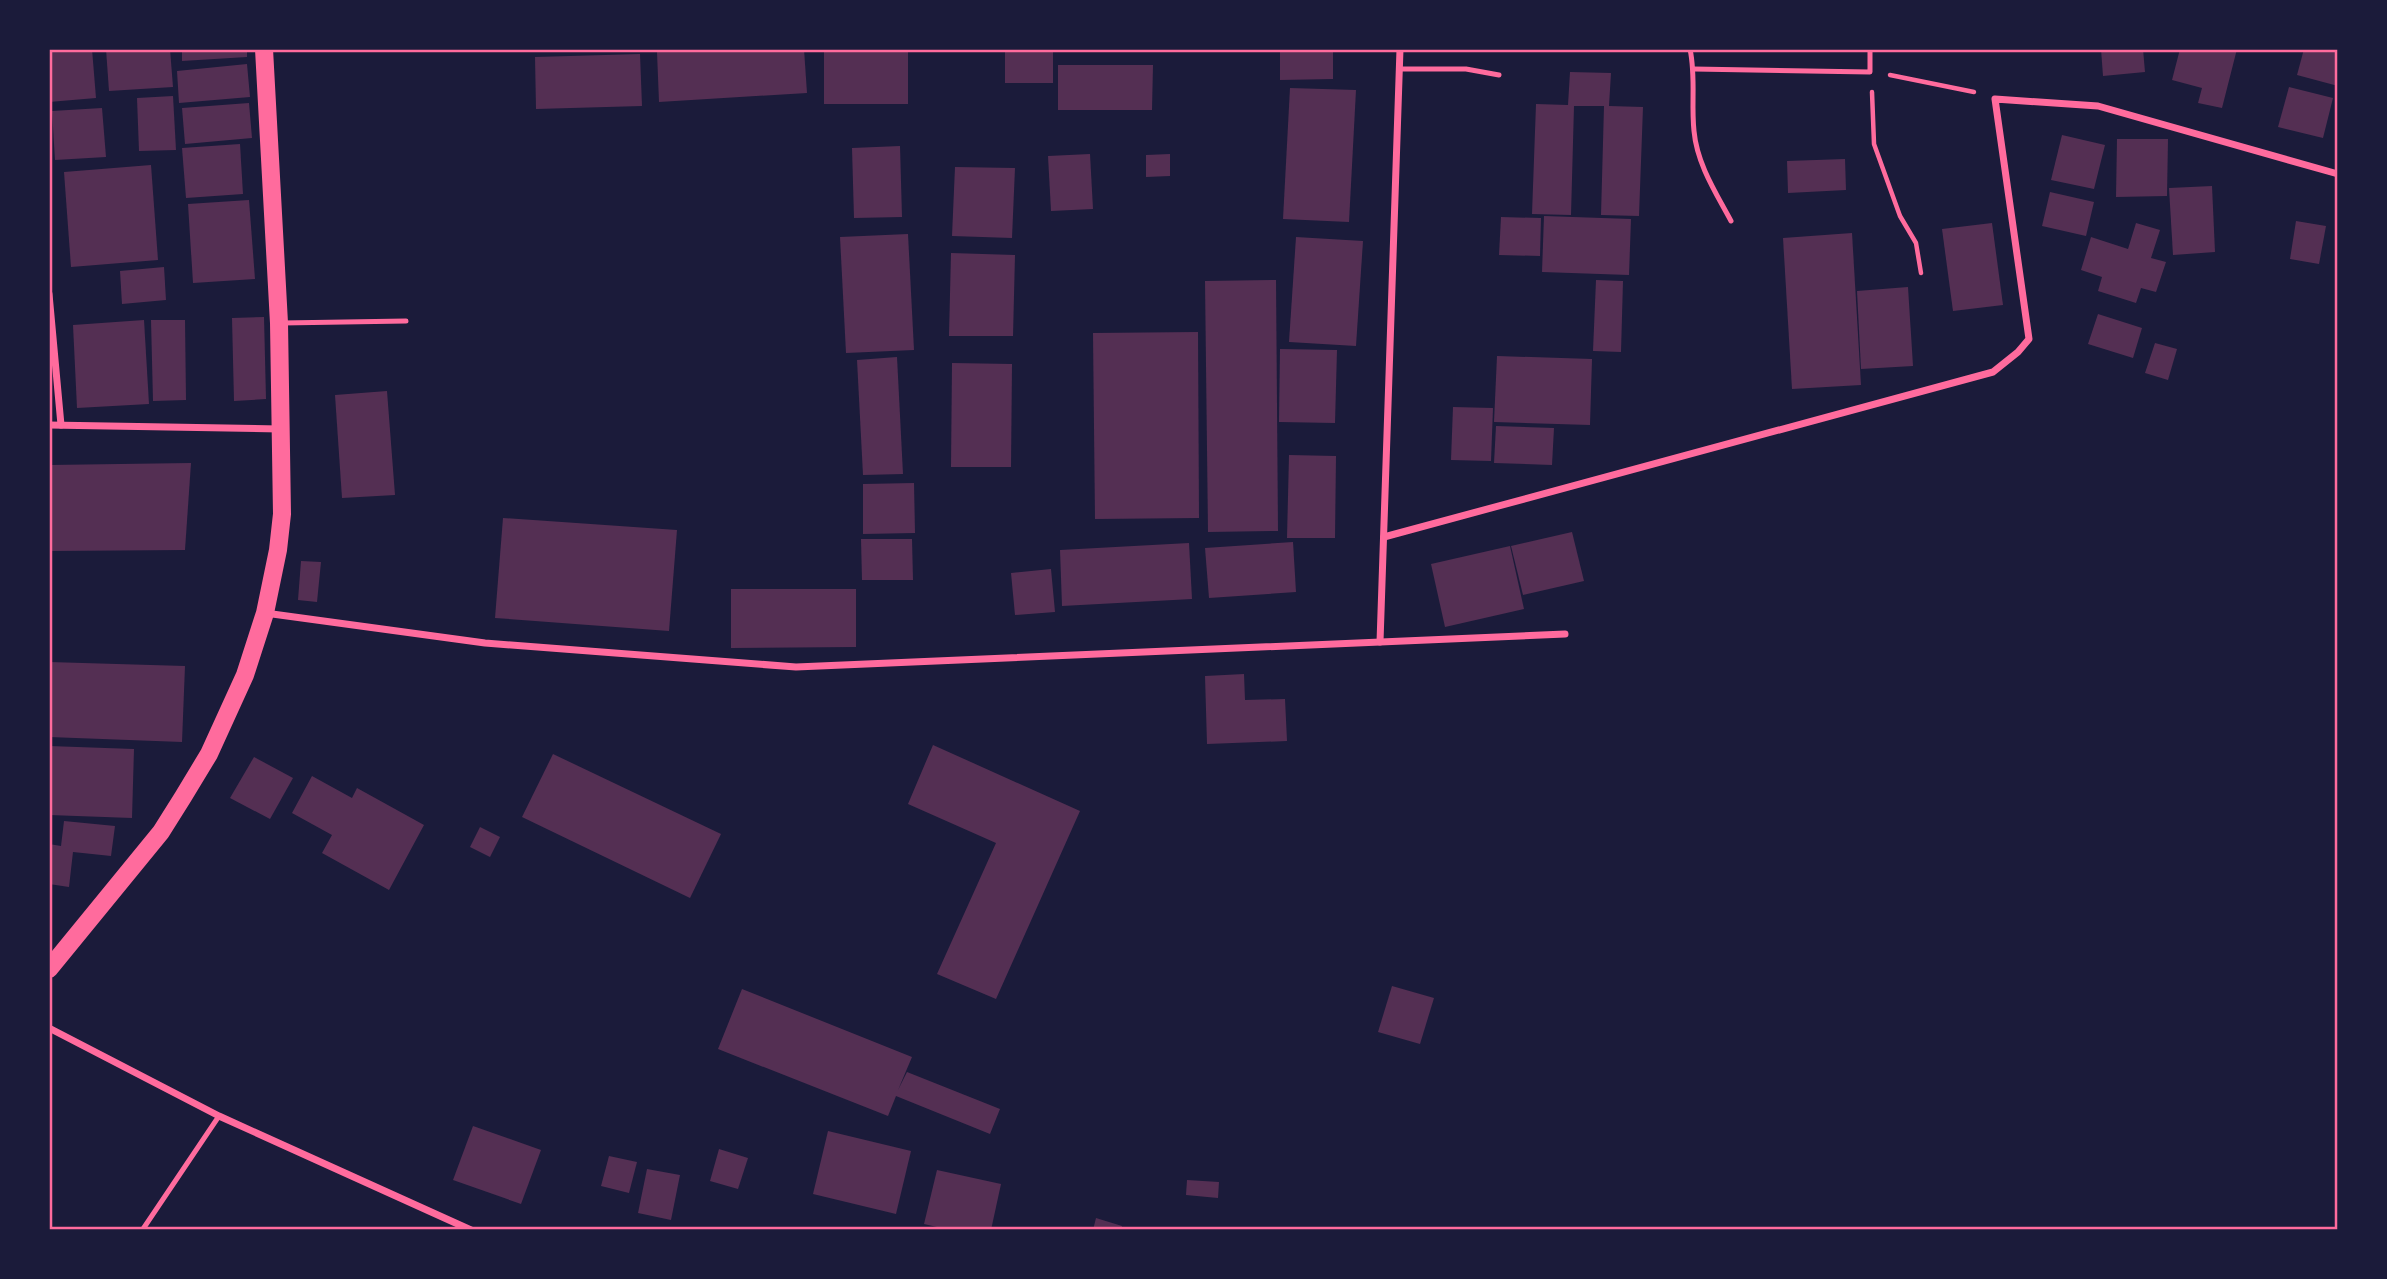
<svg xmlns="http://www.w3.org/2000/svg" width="2387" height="1279" viewBox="0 0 2387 1279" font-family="'Noto Sans',sans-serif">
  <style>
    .building { fill: #542f53 }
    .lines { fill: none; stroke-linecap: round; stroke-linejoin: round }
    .path { stroke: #ff6b9d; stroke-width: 4.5 }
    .service { stroke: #ff6b9d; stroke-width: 5 }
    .minor { stroke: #ff6b9d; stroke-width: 7 }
    .primary { stroke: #ff6b9d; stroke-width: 18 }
    .neatline { fill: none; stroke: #ff6b9d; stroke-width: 2.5 }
  </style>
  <rect width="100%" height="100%" fill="#1b1b3a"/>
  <g class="building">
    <path d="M 49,49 L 92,49 L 96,98 L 49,102 Z"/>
    <path d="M 106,49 L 170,49 L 173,87 L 109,91 Z"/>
    <path d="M 182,49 L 247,49 L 247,57 L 182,61 Z"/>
    <path d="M 705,49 L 804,49 L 807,93 L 659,102 L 657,52 Z"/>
    <path d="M 1280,49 L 1333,49 L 1333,79 L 1280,80 Z"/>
    <path d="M 2101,49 L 2143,49 L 2145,72 L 2103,76 Z"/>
    <path d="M 2180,49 L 2237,49 L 2222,108 L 2198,103 L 2202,88 L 2172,80 Z"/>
    <path d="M 2304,49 L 2338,49 L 2338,86 L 2297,75 Z"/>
    <rect x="1005" y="50" width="48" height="33"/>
    <rect x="824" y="52" width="84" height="52"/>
    <path d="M 640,54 L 642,106 L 536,109 L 535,57 Z"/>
    <path d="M 247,64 L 250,97 L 179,103 L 177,71 Z"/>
    <path d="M 1058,65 L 1153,65 L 1152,110 L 1058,110 Z"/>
    <path d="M 1570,72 L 1611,73 L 1609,106 L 1643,107 L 1639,216 L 1601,215 L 1604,106 L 1574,106 L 1571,215 L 1532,214 L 1536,104 L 1568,105 Z"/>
    <path d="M 2289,87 L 2333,98 L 2323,138 L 2278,127 Z"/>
    <path d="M 1290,88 L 1356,90 L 1349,222 L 1283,219 Z"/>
    <path d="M 173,96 L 176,150 L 139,151 L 137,98 Z"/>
    <path d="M 249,103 L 252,138 L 185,144 L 182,108 Z"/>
    <path d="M 102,108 L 106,157 L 55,160 L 52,111 Z"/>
    <path d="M 2062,135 L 2105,145 L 2094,189 L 2051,180 Z"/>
    <path d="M 2117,139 L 2168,139 L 2167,196 L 2116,197 Z"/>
    <path d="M 240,144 L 243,194 L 186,198 L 182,148 Z"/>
    <path d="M 900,146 L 902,217 L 854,218 L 852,148 Z"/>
    <path d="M 1090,154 L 1093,209 L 1051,211 L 1048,156 Z"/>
    <path d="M 1170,154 L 1170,176 L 1146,177 L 1146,155 Z"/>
    <path d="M 1845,159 L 1846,190 L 1788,193 L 1787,161 Z"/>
    <path d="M 151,165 L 158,260 L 71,267 L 64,172 Z"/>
    <path d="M 955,167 L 1015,168 L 1012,238 L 952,236 Z"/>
    <path d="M 2212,186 L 2215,252 L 2173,255 L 2169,188 Z"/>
    <path d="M 2050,192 L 2094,202 L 2086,236 L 2042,226 Z"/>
    <path d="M 249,200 L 255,279 L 193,283 L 188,204 Z"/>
    <path d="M 1544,216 L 1631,219 L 1629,275 L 1542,272 Z"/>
    <path d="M 1501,217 L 1541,218 L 1540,256 L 1499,255 Z"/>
    <path d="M 2296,221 L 2326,226 L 2319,264 L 2290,259 Z"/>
    <path d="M 1992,223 L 2003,305 L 1953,311 L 1942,229 Z"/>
    <path d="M 2136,223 L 2160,230 L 2151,258 L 2166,262 L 2156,292 L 2141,288 L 2136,303 L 2098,291 L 2102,277 L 2081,270 L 2091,237 L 2128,249 Z"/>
    <path d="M 1852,233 L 1861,385 L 1792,389 L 1783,238 Z"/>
    <path d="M 908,234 L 914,350 L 846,353 L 840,237 Z"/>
    <path d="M 1296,237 L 1363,241 L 1356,346 L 1289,342 Z"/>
    <path d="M 951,253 L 1015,255 L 1013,336 L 949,336 Z"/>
    <path d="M 164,267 L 166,300 L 122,304 L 120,271 Z"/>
    <path d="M 1276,280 L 1278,531 L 1208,532 L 1205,281 Z"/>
    <path d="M 1596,280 L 1623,281 L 1621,352 L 1593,351 Z"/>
    <path d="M 1908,287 L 1913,366 L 1861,369 L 1857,291 Z"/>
    <path d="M 2098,314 L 2142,328 L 2133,358 L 2088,344 Z"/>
    <path d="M 264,317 L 266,399 L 234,401 L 232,318 Z"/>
    <path d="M 144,320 L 149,404 L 77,408 L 73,325 Z"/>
    <path d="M 151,320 L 185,320 L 186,400 L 153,401 Z"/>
    <path d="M 1198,332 L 1199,518 L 1095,519 L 1093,333 Z"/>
    <path d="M 2155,343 L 2177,349 L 2168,380 L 2145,373 Z"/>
    <path d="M 1280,349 L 1337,350 L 1335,423 L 1279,422 Z"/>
    <path d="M 1497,356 L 1592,359 L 1590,425 L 1494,422 Z"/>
    <path d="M 897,357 L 903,474 L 863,475 L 857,360 Z"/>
    <path d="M 952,363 L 1012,364 L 1011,467 L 951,467 Z"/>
    <path d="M 387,391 L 395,495 L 342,498 L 335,395 Z"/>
    <path d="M 1453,407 L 1493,408 L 1491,461 L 1451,460 Z"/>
    <path d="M 1496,426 L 1554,428 L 1552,465 L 1494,463 Z"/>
    <path d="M 1289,455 L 1336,456 L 1335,538 L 1287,538 Z"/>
    <path d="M 191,463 L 185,550 L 49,551 L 49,465 Z"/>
    <path d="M 914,483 L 915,533 L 863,534 L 863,484 Z"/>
    <path d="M 503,518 L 677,530 L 669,631 L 495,618 Z"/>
    <path d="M 1572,532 L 1584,581 L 1523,595 L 1511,546 Z"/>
    <path d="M 861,539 L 912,539 L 913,580 L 862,580 Z"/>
    <path d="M 1293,542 L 1296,592 L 1209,598 L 1205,548 Z"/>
    <path d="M 1189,543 L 1192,599 L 1062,606 L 1060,550 Z"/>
    <path d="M 1510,546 L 1524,609 L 1445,627 L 1431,564 Z"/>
    <path d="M 301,561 L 321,562 L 317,602 L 298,600 Z"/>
    <path d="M 1051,569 L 1055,612 L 1015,615 L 1011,573 Z"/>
    <path d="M 731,589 L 856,589 L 856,647 L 731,648 Z"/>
    <path d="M 49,662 L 185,666 L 182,742 L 49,737 Z"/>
    <path d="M 1244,674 L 1245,700 L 1285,699 L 1287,741 L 1207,744 L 1205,676 Z"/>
    <path d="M 933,745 L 1080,811 L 996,999 L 937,974 L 996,843 L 908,804 Z"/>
    <path d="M 49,746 L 134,749 L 132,818 L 49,815 Z"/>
    <path d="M 553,754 L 721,834 L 690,898 L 522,817 Z"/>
    <path d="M 254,757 L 293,778 L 270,819 L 230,798 Z"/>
    <path d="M 312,776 L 352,798 L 357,788 L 424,825 L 389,890 L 322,853 L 332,835 L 292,813 Z"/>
    <path d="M 64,821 L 115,826 L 111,856 L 73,852 L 69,887 L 49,884 L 49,844 L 61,846 Z"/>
    <path d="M 480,827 L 500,837 L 490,857 L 470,847 Z"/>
    <path d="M 1392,986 L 1434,998 L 1420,1044 L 1378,1032 Z"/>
    <path d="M 742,989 L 912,1057 L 898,1090 L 907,1072 L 1000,1109 L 990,1134 L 896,1096 L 888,1116 L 718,1049 Z"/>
    <path d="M 473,1126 L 541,1150 L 521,1204 L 453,1180 Z"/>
    <path d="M 828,1131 L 911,1151 L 896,1214 L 813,1194 Z"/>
    <path d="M 719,1149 L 748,1158 L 738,1189 L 710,1181 Z"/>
    <path d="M 609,1156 L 637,1162 L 629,1193 L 601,1186 Z"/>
    <path d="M 647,1169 L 680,1175 L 671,1220 L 638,1213 Z"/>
    <path d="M 937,1170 L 1001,1184 L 991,1230 L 950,1230 L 924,1224 Z"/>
    <path d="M 1187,1180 L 1219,1182 L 1218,1198 L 1186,1195 Z"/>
    <path d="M 1096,1218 L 1122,1226 L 1121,1230 L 1093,1230 Z"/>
  </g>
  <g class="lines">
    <g class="path">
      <path d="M 1890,75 L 1974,92"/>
      <path d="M 1872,92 L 1874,144 L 1900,216 L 1916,243 L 1921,273"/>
    </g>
    <g class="service">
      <path d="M 1690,49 C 1696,77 1691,103 1694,131 C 1697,164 1716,193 1731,221"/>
      <path d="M 1400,69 L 1466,69 L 1499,75"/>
      <path d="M 1694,69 L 1870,72 L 1870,49"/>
      <path d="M 282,323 L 406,321"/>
      <path d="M 143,1229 L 219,1116"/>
    </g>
    <g class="minor">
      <path d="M 49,294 L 61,425"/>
      <path d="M 49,425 L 280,429"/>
      <path d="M 1384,537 L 1993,372 L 2018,352 L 2029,339 L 1995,99 L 2098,106 L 2338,174"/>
      <path d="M 265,613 L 485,643 L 796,667 L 1565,634"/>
      <path d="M 1380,642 L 1400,49"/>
      <path d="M 49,1028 L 219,1116 L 471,1230"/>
    </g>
    <path class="primary" d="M 49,969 L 161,832 L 183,797 L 209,754 L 245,675 L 265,613 L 278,550 L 282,514 L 279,323 L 264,49"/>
  </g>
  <rect width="2387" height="1279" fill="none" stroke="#1b1b3a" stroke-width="102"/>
  <rect x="51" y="51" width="2285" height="1177" class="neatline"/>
</svg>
